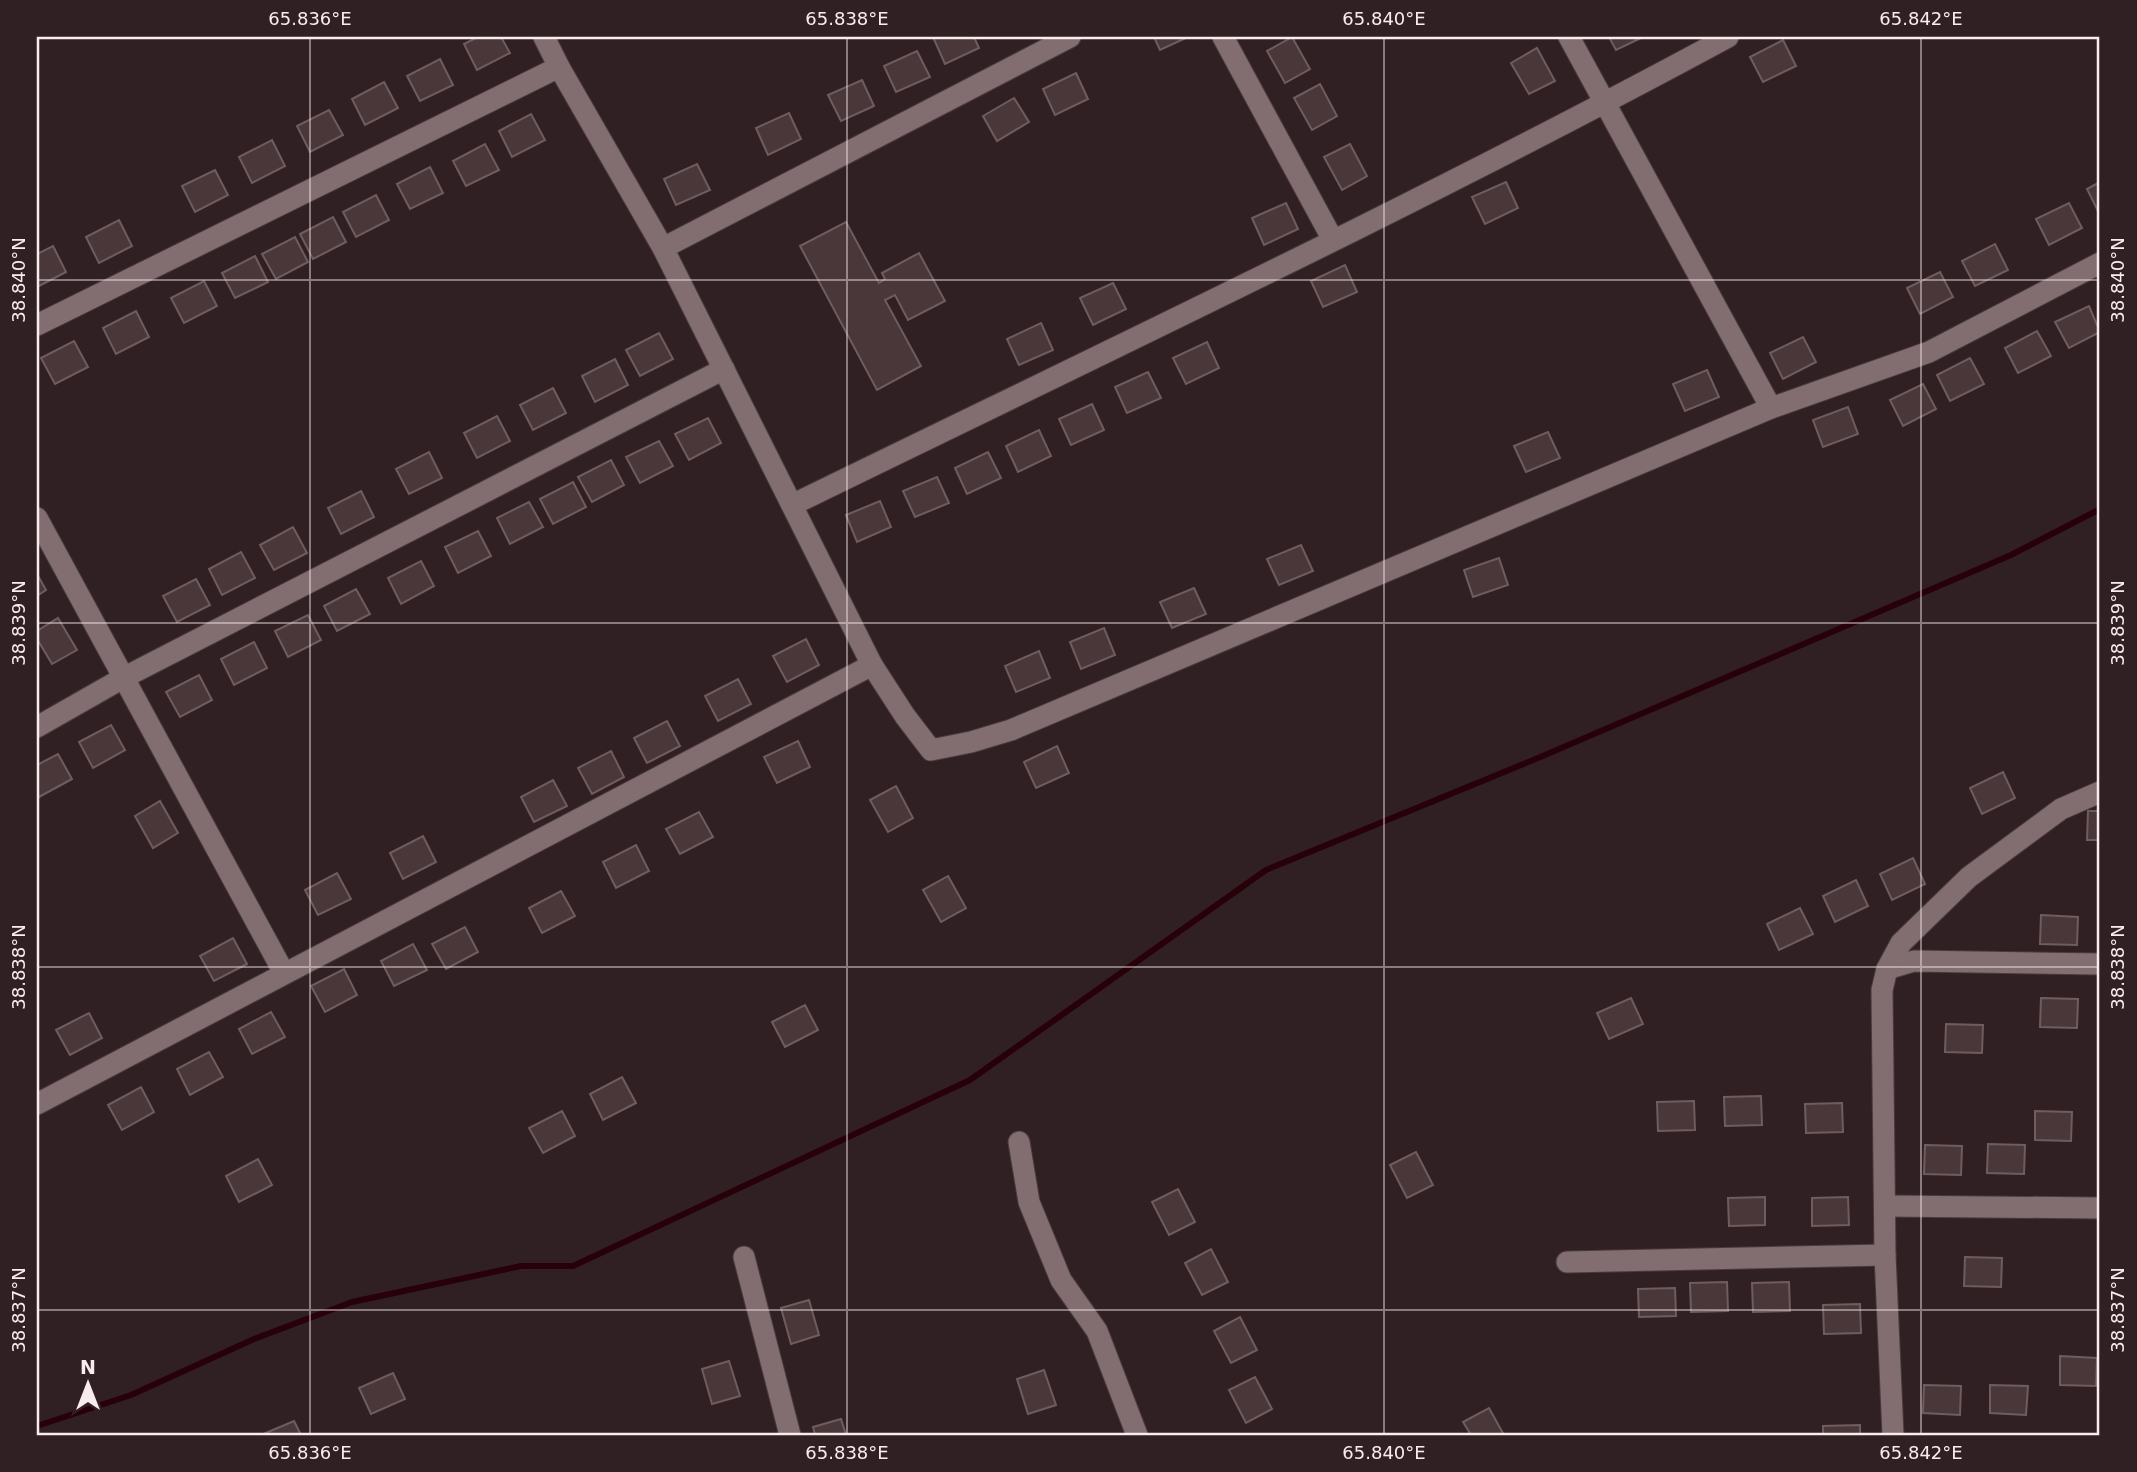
<svg xmlns="http://www.w3.org/2000/svg" width="2137" height="1472" viewBox="0 0 2137 1472" font-family="'DejaVu Sans',sans-serif">
  <style>
    .lines { fill: none; stroke-linecap: round; stroke-linejoin: round }
    .stream { stroke: #27000a; stroke-width: 6 }
    .building { fill: #49373a; stroke: #6f5c5f; stroke-width: 2 }
    .minor-casing { stroke: #493c3e; stroke-width: 23 }
    .minor { stroke: #826e71; stroke-width: 21 }
    .ticks { fill: none; stroke: #f8ecee; stroke-width: 2; stroke-opacity: 0.45 }
    .neatline { fill: none; stroke: #f8ecee; stroke-width: 2.5 }
    .ticks-label { font-size: 18px; text-anchor: middle; fill: #f8ecee }
  </style>
  <rect width="100%" height="100%" fill="#312023"/>
  <g class="lines">
    <path class="stream" d="M 37,1426 L 131,1395 L 254,1339 L 352,1302 L 521,1266 L 573,1266 L 970,1080 L 1266,870 L 1538,758 L 2011,555 L 2100,509"/>
  </g>
  <g class="building">
    <path d="M 478,37 L 501,37 L 510,53 L 477,70 L 464,44 Z"/>
    <path d="M 933,37 L 974,37 L 979,48 L 945,64 Z"/>
    <path d="M 1154,37 L 1188,37 L 1160,50 Z"/>
    <path d="M 1292,37 L 1310,69 L 1285,83 L 1267,51 Z"/>
    <path d="M 1609,37 L 1643,37 L 1616,50 Z"/>
    <path d="M 1783,40 L 1796,66 L 1763,82 L 1750,57 Z"/>
    <path d="M 1537,48 L 1555,81 L 1529,94 L 1511,63 Z"/>
    <path d="M 917,51 L 930,77 L 896,92 L 884,66 Z"/>
    <path d="M 440,59 L 453,85 L 420,101 L 407,76 Z"/>
    <path d="M 1076,73 L 1088,99 L 1055,115 L 1043,89 Z"/>
    <path d="M 862,80 L 874,106 L 841,121 L 828,95 Z"/>
    <path d="M 384,82 L 398,108 L 365,125 L 352,99 Z"/>
    <path d="M 1320,84 L 1337,116 L 1312,130 L 1294,98 Z"/>
    <path d="M 1014,98 L 1029,122 L 997,141 L 983,116 Z"/>
    <path d="M 329,110 L 343,135 L 310,152 L 297,126 Z"/>
    <path d="M 789,113 L 801,139 L 768,155 L 756,128 Z"/>
    <path d="M 531,114 L 545,140 L 512,157 L 499,131 Z"/>
    <path d="M 272,140 L 285,166 L 252,183 L 239,157 Z"/>
    <path d="M 485,144 L 499,170 L 466,186 L 453,161 Z"/>
    <path d="M 1350,144 L 1367,176 L 1342,190 L 1324,157 Z"/>
    <path d="M 697,164 L 710,190 L 676,205 L 664,179 Z"/>
    <path d="M 430,167 L 443,193 L 410,209 L 397,184 Z"/>
    <path d="M 215,170 L 228,195 L 195,212 L 182,186 Z"/>
    <path d="M 1506,182 L 1518,208 L 1485,224 L 1472,197 Z"/>
    <path d="M 2100,182 L 2100,215 L 2087,189 Z"/>
    <path d="M 376,195 L 389,220 L 356,237 L 343,212 Z"/>
    <path d="M 1286,203 L 1298,229 L 1264,245 L 1252,218 Z"/>
    <path d="M 2069,203 L 2082,228 L 2049,245 L 2036,219 Z"/>
    <path d="M 333,217 L 346,242 L 313,259 L 300,234 Z"/>
    <path d="M 119,220 L 132,246 L 99,263 L 86,237 Z"/>
    <path d="M 846,222 L 879,283 L 885,279 L 882,273 L 919,253 L 945,301 L 908,320 L 895,295 L 885,300 L 921,366 L 877,390 L 800,246 Z"/>
    <path d="M 295,237 L 308,262 L 276,279 L 262,254 Z"/>
    <path d="M 1995,244 L 2008,270 L 1975,286 L 1962,261 Z"/>
    <path d="M 53,246 L 66,272 L 37,287 L 37,254 Z"/>
    <path d="M 255,256 L 268,282 L 235,298 L 222,273 Z"/>
    <path d="M 1345,265 L 1357,292 L 1323,307 L 1311,281 Z"/>
    <path d="M 1940,272 L 1953,297 L 1920,314 L 1907,288 Z"/>
    <path d="M 204,281 L 217,306 L 184,323 L 171,298 Z"/>
    <path d="M 1113,283 L 1126,309 L 1093,325 L 1080,298 Z"/>
    <path d="M 2089,306 L 2100,332 L 2069,348 L 2055,322 Z"/>
    <path d="M 136,311 L 149,337 L 116,354 L 103,328 Z"/>
    <path d="M 1041,323 L 1053,350 L 1019,365 L 1007,339 Z"/>
    <path d="M 2037,331 L 2051,356 L 2018,373 L 2005,348 Z"/>
    <path d="M 659,333 L 673,359 L 640,376 L 626,350 Z"/>
    <path d="M 1803,337 L 1816,362 L 1783,379 L 1770,353 Z"/>
    <path d="M 74,341 L 88,367 L 55,384 L 41,358 Z"/>
    <path d="M 1207,342 L 1219,368 L 1186,384 L 1173,358 Z"/>
    <path d="M 1970,358 L 1984,384 L 1950,401 L 1937,375 Z"/>
    <path d="M 615,359 L 628,385 L 595,402 L 582,376 Z"/>
    <path d="M 1707,370 L 1719,397 L 1685,411 L 1673,384 Z"/>
    <path d="M 1148,372 L 1161,398 L 1127,413 L 1115,387 Z"/>
    <path d="M 1923,384 L 1936,409 L 1903,426 L 1890,400 Z"/>
    <path d="M 553,388 L 566,413 L 533,430 L 520,405 Z"/>
    <path d="M 1092,404 L 1104,430 L 1071,445 L 1059,419 Z"/>
    <path d="M 1848,407 L 1858,434 L 1823,447 L 1813,420 Z"/>
    <path d="M 497,416 L 510,441 L 477,458 L 464,433 Z"/>
    <path d="M 708,418 L 721,443 L 689,460 L 675,434 Z"/>
    <path d="M 1039,430 L 1051,456 L 1018,472 L 1006,446 Z"/>
    <path d="M 1548,432 L 1560,458 L 1526,472 L 1514,446 Z"/>
    <path d="M 659,441 L 673,466 L 640,483 L 626,457 Z"/>
    <path d="M 429,452 L 442,478 L 409,494 L 396,469 Z"/>
    <path d="M 988,452 L 1001,478 L 967,494 L 955,468 Z"/>
    <path d="M 611,460 L 624,485 L 592,502 L 578,477 Z"/>
    <path d="M 937,477 L 949,503 L 915,517 L 903,491 Z"/>
    <path d="M 573,482 L 586,507 L 553,524 L 540,499 Z"/>
    <path d="M 361,491 L 374,517 L 341,534 L 328,508 Z"/>
    <path d="M 880,501 L 891,527 L 857,542 L 846,515 Z"/>
    <path d="M 529,502 L 543,527 L 510,544 L 497,518 Z"/>
    <path d="M 293,527 L 307,553 L 274,570 L 260,545 Z"/>
    <path d="M 478,531 L 491,556 L 458,573 L 445,547 Z"/>
    <path d="M 1301,545 L 1313,571 L 1279,585 L 1267,559 Z"/>
    <path d="M 241,552 L 255,578 L 222,595 L 209,569 Z"/>
    <path d="M 1499,558 L 1508,585 L 1473,597 L 1464,570 Z"/>
    <path d="M 421,561 L 434,586 L 401,604 L 388,578 Z"/>
    <path d="M 37,574 L 46,590 L 37,596 Z"/>
    <path d="M 196,579 L 210,605 L 177,622 L 163,596 Z"/>
    <path d="M 1194,588 L 1206,614 L 1172,628 L 1160,602 Z"/>
    <path d="M 356,589 L 370,614 L 337,631 L 324,606 Z"/>
    <path d="M 308,615 L 321,640 L 288,657 L 275,631 Z"/>
    <path d="M 58,618 L 77,650 L 52,664 L 37,639 L 37,631 Z"/>
    <path d="M 1104,628 L 1115,655 L 1081,669 L 1070,642 Z"/>
    <path d="M 806,639 L 819,665 L 787,682 L 773,656 Z"/>
    <path d="M 254,642 L 267,668 L 234,685 L 221,659 Z"/>
    <path d="M 1039,651 L 1050,678 L 1016,692 L 1005,666 Z"/>
    <path d="M 199,675 L 212,700 L 180,717 L 166,692 Z"/>
    <path d="M 738,679 L 751,704 L 718,721 L 705,696 Z"/>
    <path d="M 667,721 L 680,746 L 647,763 L 634,738 Z"/>
    <path d="M 111,725 L 125,750 L 93,768 L 79,742 Z"/>
    <path d="M 798,741 L 810,767 L 777,783 L 764,757 Z"/>
    <path d="M 1057,746 L 1069,773 L 1036,788 L 1024,762 Z"/>
    <path d="M 611,751 L 624,777 L 592,794 L 578,768 Z"/>
    <path d="M 58,754 L 72,779 L 39,797 L 37,792 L 37,765 Z"/>
    <path d="M 2003,772 L 2015,798 L 1982,814 L 1970,788 Z"/>
    <path d="M 553,780 L 567,806 L 534,822 L 521,797 Z"/>
    <path d="M 896,786 L 913,818 L 888,832 L 870,800 Z"/>
    <path d="M 160,801 L 178,833 L 153,848 L 135,816 Z"/>
    <path d="M 2088,811 L 2100,811 L 2100,840 L 2087,840 Z"/>
    <path d="M 699,812 L 713,837 L 680,854 L 666,829 Z"/>
    <path d="M 423,836 L 436,862 L 403,879 L 390,853 Z"/>
    <path d="M 636,845 L 649,871 L 616,888 L 603,862 Z"/>
    <path d="M 1913,858 L 1925,884 L 1892,900 L 1880,874 Z"/>
    <path d="M 337,873 L 351,899 L 318,915 L 305,890 Z"/>
    <path d="M 948,876 L 966,908 L 941,922 L 923,890 Z"/>
    <path d="M 1856,880 L 1868,906 L 1835,922 L 1823,896 Z"/>
    <path d="M 561,891 L 575,916 L 542,933 L 529,908 Z"/>
    <path d="M 1800,908 L 1813,934 L 1779,950 L 1767,924 Z"/>
    <path d="M 2041,915 L 2078,917 L 2077,945 L 2040,944 Z"/>
    <path d="M 465,927 L 478,952 L 446,969 L 432,944 Z"/>
    <path d="M 233,938 L 247,964 L 214,981 L 200,956 Z"/>
    <path d="M 413,944 L 427,970 L 394,986 L 381,961 Z"/>
    <path d="M 344,969 L 357,995 L 325,1012 L 311,986 Z"/>
    <path d="M 1631,998 L 1643,1024 L 1609,1039 L 1597,1013 Z"/>
    <path d="M 2041,998 L 2078,999 L 2077,1028 L 2040,1027 Z"/>
    <path d="M 805,1005 L 818,1030 L 785,1047 L 772,1022 Z"/>
    <path d="M 271,1012 L 285,1037 L 252,1054 L 239,1029 Z"/>
    <path d="M 89,1013 L 102,1038 L 70,1055 L 56,1030 Z"/>
    <path d="M 1946,1024 L 1983,1025 L 1982,1053 L 1945,1052 Z"/>
    <path d="M 209,1052 L 223,1077 L 190,1095 L 177,1069 Z"/>
    <path d="M 622,1077 L 636,1103 L 603,1120 L 590,1094 Z"/>
    <path d="M 141,1087 L 154,1112 L 122,1130 L 108,1105 Z"/>
    <path d="M 1761,1096 L 1762,1125 L 1725,1126 L 1724,1097 Z"/>
    <path d="M 1694,1101 L 1695,1130 L 1658,1131 L 1657,1102 Z"/>
    <path d="M 1842,1103 L 1843,1132 L 1806,1133 L 1805,1104 Z"/>
    <path d="M 562,1111 L 575,1136 L 543,1153 L 529,1128 Z"/>
    <path d="M 2035,1111 L 2072,1112 L 2071,1141 L 2035,1140 Z"/>
    <path d="M 1988,1144 L 2025,1145 L 2024,1174 L 1987,1173 Z"/>
    <path d="M 1925,1145 L 1962,1146 L 1961,1175 L 1924,1174 Z"/>
    <path d="M 1416,1152 L 1433,1185 L 1407,1198 L 1390,1165 Z"/>
    <path d="M 258,1159 L 272,1185 L 239,1202 L 226,1176 Z"/>
    <path d="M 1178,1189 L 1195,1222 L 1169,1235 L 1152,1202 Z"/>
    <path d="M 1765,1197 L 1765,1225 L 1729,1226 L 1728,1198 Z"/>
    <path d="M 1848,1197 L 1849,1225 L 1812,1226 L 1812,1198 Z"/>
    <path d="M 1211,1249 L 1228,1282 L 1202,1295 L 1185,1263 Z"/>
    <path d="M 1965,1257 L 2002,1258 L 2001,1287 L 1964,1286 Z"/>
    <path d="M 1727,1282 L 1728,1311 L 1691,1312 L 1690,1283 Z"/>
    <path d="M 1789,1282 L 1790,1311 L 1753,1312 L 1752,1283 Z"/>
    <path d="M 1675,1288 L 1676,1316 L 1639,1317 L 1638,1289 Z"/>
    <path d="M 809,1300 L 819,1335 L 791,1344 L 781,1308 Z"/>
    <path d="M 1860,1304 L 1861,1333 L 1824,1334 L 1823,1305 Z"/>
    <path d="M 1240,1317 L 1257,1350 L 1231,1363 L 1214,1331 Z"/>
    <path d="M 2060,1356 L 2097,1358 L 2096,1386 L 2060,1385 Z"/>
    <path d="M 729,1361 L 740,1396 L 712,1404 L 702,1369 Z"/>
    <path d="M 1044,1370 L 1056,1405 L 1028,1414 L 1017,1379 Z"/>
    <path d="M 393,1373 L 405,1399 L 371,1414 L 359,1388 Z"/>
    <path d="M 1255,1377 L 1272,1409 L 1246,1423 L 1229,1390 Z"/>
    <path d="M 1924,1385 L 1961,1386 L 1960,1415 L 1923,1413 Z"/>
    <path d="M 1990,1385 L 2028,1386 L 2026,1415 L 1990,1413 Z"/>
    <path d="M 1489,1408 L 1504,1435 L 1471,1435 L 1463,1422 Z"/>
    <path d="M 841,1419 L 846,1435 L 815,1435 L 813,1427 Z"/>
    <path d="M 294,1421 L 301,1435 L 261,1435 Z"/>
    <path d="M 1860,1425 L 1860,1435 L 1823,1435 L 1823,1426 Z"/>
  </g>
  <g class="lines">
    <g class="minor-casing">
      <g id="minor">
        <path d="M 1223,37 L 1333,240"/>
        <path d="M 1569,37 L 1771,408"/>
        <path d="M 663,248 L 1070,37"/>
        <path d="M 37,325 L 559,67"/>
        <path d="M 792,505 C 1105,352 1421,203 1728,37"/>
        <path d="M 37,518 L 284,973"/>
        <path d="M 872,665 L 905,716 L 931,750 L 971,742 L 1011,730 L 1771,408 L 1929,352 L 2100,263"/>
        <path d="M 37,727 L 123,678 L 724,369"/>
        <path d="M 1887,969 L 1914,961 L 2100,964"/>
        <path d="M 37,1104 L 872,665 L 663,248 L 559,67 L 544,37"/>
        <path d="M 1019,1142 L 1029,1202 L 1061,1280 L 1097,1331 L 1137,1435"/>
        <path d="M 1886,1206 L 2100,1208"/>
        <path d="M 744,1257 L 790,1435"/>
        <path d="M 1567,1262 L 1885,1255"/>
        <path d="M 1893,1435 L 1885,1255 L 1882,990 L 1887,969 L 1901,943 L 1969,877 L 2061,809 L 2100,792"/>
      </g>
    </g>
    <use href="#minor" class="minor"/>
  </g>
  <path class="ticks" d="M 310,37 L 310,1435M 847,37 L 847,1435M 1384,37 L 1384,1435M 1921,37 L 1921,1435M 37,280 L 2100,280M 37,623 L 2100,623M 37,967 L 2100,967M 37,1310 L 2100,1310"/>
  <rect width="2137" height="1472" fill="none" stroke="#312023" stroke-width="77"/>
  <g transform="translate(88 1384)" stroke="#312023" stroke-width="5" paint-order="stroke">
  <path d="M0-5L12 26L0 18L-12 26Z" fill="#f8ecee"/>
  <text y="-10" font-size="19" font-weight="bold" text-anchor="middle" fill="#f8ecee">N</text>
  </g>
  <rect x="38" y="38" width="2060" height="1396" class="neatline"/>
  <g class="ticks-label">
    <text x="310" y="25">65.836°E</text>
    <text x="847" y="25">65.838°E</text>
    <text x="1384" y="25">65.840°E</text>
    <text x="1921" y="25">65.842°E</text>
    <text transform="translate(19 280) rotate(-90)" y="6">38.840°N</text>
    <text transform="translate(2118 280) rotate(-90)" y="6">38.840°N</text>
    <text transform="translate(19 623) rotate(-90)" y="6">38.839°N</text>
    <text transform="translate(2118 623) rotate(-90)" y="6">38.839°N</text>
    <text transform="translate(19 967) rotate(-90)" y="6">38.838°N</text>
    <text transform="translate(2118 967) rotate(-90)" y="6">38.838°N</text>
    <text transform="translate(19 1310) rotate(-90)" y="6">38.837°N</text>
    <text transform="translate(2118 1310) rotate(-90)" y="6">38.837°N</text>
    <text x="310" y="1459">65.836°E</text>
    <text x="847" y="1459">65.838°E</text>
    <text x="1384" y="1459">65.840°E</text>
    <text x="1921" y="1459">65.842°E</text>
  </g>
</svg>
